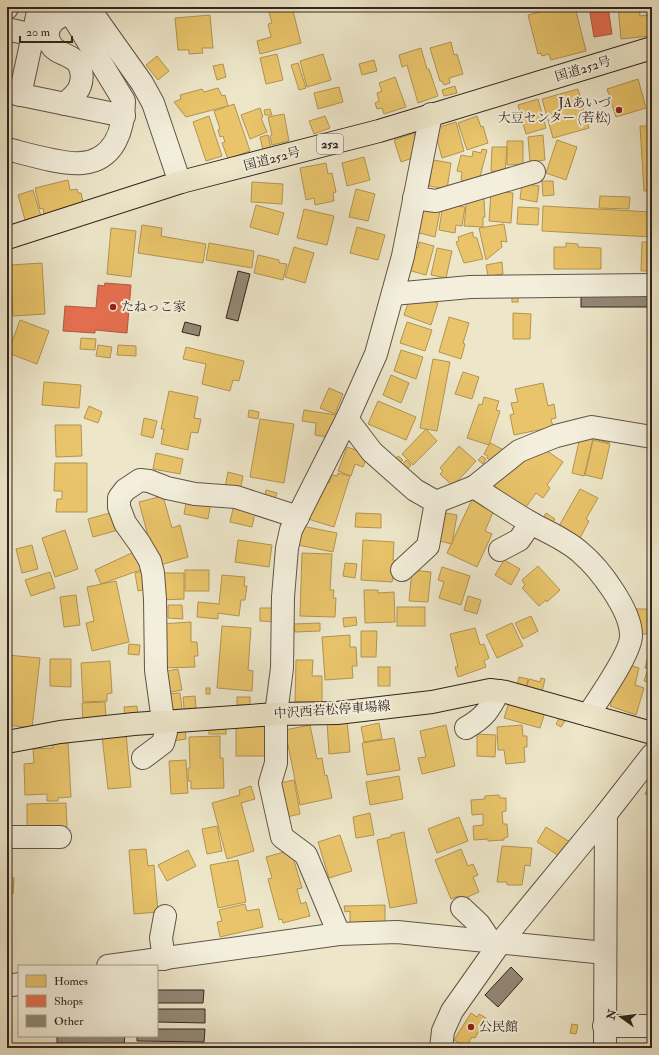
<svg xmlns="http://www.w3.org/2000/svg" width="659" height="1055" viewBox="0 0 659 1055" font-family="'IM FELL Double Pica','Noto Serif JP',serif">
  <style>
    .homes { fill: #e9c46a; stroke: #b29453 }
    .shops { fill: #e76f51; stroke: #b15842 }
    .building { fill: #938977; stroke: #32241e }
    .lines { fill: none; stroke-linecap: round; stroke-linejoin: round }
    .minor-casing { stroke: #615449; stroke-width: 24 }
    .major-casing { stroke: #32241e; stroke-width: 24 }
    .highway-casing { stroke: #32241e; stroke-width: 24 }
    .minor { stroke: #f3efdc; stroke-width: 22 }
    .major { stroke: #ede6c9; stroke-width: 22 }
    .highway { stroke: #ede6c9; stroke-width: 22 }
    .poi-dot { fill: #8f2418; stroke: #f3efdc; stroke-width: 1.5 }
    .labels { text-anchor: middle; dominant-baseline: central; stroke-width: 4; stroke-linejoin: round; paint-order: stroke }
    .shield { fill: #f3efdc; stroke: #6c6157; stroke-width: 1 }
    .shield-label { font-size: 12px; font-weight: bold; fill: #32241e }
    .street-label { font-size: 13px; fill: #32241e; stroke: #f3efdc }
    .poi-label { font-size: 13px; fill: #32241e; stroke: #f3efdc; text-anchor: start }
  </style>
  <rect width="100%" height="100%" fill="#ede6c9"/>
  <filter id="stains"><feTurbulence type="fractalNoise" baseFrequency=".005" numOctaves="4"/><feColorMatrix values="0 0 0 0 .2 0 0 0 0 .09 0 0 0 0 .02 0 0 0 .5 -.17"/></filter>
  <radialGradient id="worn" r=".72"><stop offset=".6" stop-color="#630" stop-opacity="0"/><stop offset="1" stop-color="#630" stop-opacity=".3"/></radialGradient>
  <g class="homes">
    <path d="M 278,7 L 292,7 L 301,43 L 260,54 L 257,41 L 271,37 L 268,24 L 272,23 L 268,9 Z"/>
    <path d="M 555,7 L 575,7 L 586,51 L 551,60 L 549,54 L 542,56 L 541,53 L 538,54 L 528,15 L 556,8 Z"/>
    <path d="M 618,7 L 639,7 L 640,16 L 647,15 L 649,36 L 621,39 Z"/>
    <path d="M 210,15 L 213,48 L 202,48 L 203,53 L 189,54 L 189,50 L 178,50 L 175,18 Z"/>
    <path d="M 451,42 L 454,55 L 457,54 L 463,74 L 449,78 L 450,83 L 444,85 L 442,81 L 440,81 L 430,48 Z"/>
    <path d="M 421,48 L 427,69 L 429,69 L 438,96 L 418,103 L 407,65 L 402,67 L 399,55 Z"/>
    <path d="M 277,54 L 283,80 L 266,84 L 260,58 Z"/>
    <path d="M 323,54 L 331,80 L 307,87 L 300,61 Z"/>
    <path d="M 157,56 L 169,71 L 158,80 L 146,65 Z"/>
    <path d="M 374,60 L 377,71 L 362,75 L 359,64 Z"/>
    <path d="M 298,63 L 306,88 L 299,90 L 291,65 Z"/>
    <path d="M 223,64 L 226,77 L 217,80 L 213,66 Z"/>
    <path d="M 395,77 L 406,107 L 384,114 L 382,108 L 377,109 L 375,103 L 379,101 L 377,93 L 382,91 L 379,83 Z"/>
    <path d="M 638,79 L 646,108 L 616,117 L 607,89 Z"/>
    <path d="M 455,86 L 457,93 L 444,96 L 442,90 Z"/>
    <path d="M 339,87 L 343,102 L 318,109 L 314,93 Z"/>
    <path d="M 218,88 L 222,96 L 225,95 L 228,106 L 186,117 L 174,102 L 181,99 L 180,95 L 202,89 L 204,92 Z"/>
    <path d="M 578,89 L 589,128 L 553,138 L 542,99 Z"/>
    <path d="M 538,99 L 546,128 L 526,134 L 518,105 Z"/>
    <path d="M 234,104 L 250,151 L 228,159 L 222,143 L 225,142 L 223,136 L 220,137 L 218,130 L 220,129 L 214,111 Z"/>
    <path d="M 260,108 L 263,117 L 261,118 L 267,132 L 250,139 L 241,115 Z"/>
    <path d="M 270,109 L 272,115 L 265,115 L 264,110 Z"/>
    <path d="M 647,109 L 652,109 L 652,191 L 644,191 L 640,126 L 647,126 Z"/>
    <path d="M 284,114 L 289,141 L 272,145 L 270,136 L 272,135 L 268,117 Z"/>
    <path d="M 209,116 L 222,156 L 206,161 L 193,122 Z"/>
    <path d="M 325,116 L 330,128 L 314,134 L 309,121 Z"/>
    <path d="M 477,116 L 481,127 L 483,126 L 488,143 L 467,150 L 458,123 Z"/>
    <path d="M 456,122 L 464,151 L 442,158 L 437,139 L 440,127 Z"/>
    <path d="M 414,133 L 418,147 L 418,156 L 401,162 L 394,140 Z"/>
    <path d="M 268,135 L 271,148 L 263,150 L 260,137 Z"/>
    <path d="M 543,135 L 545,160 L 530,162 L 528,137 Z"/>
    <path d="M 557,140 L 577,147 L 566,180 L 546,173 Z"/>
    <path d="M 507,141 L 523,141 L 523,164 L 507,165 Z"/>
    <path d="M 492,147 L 507,147 L 505,172 L 491,171 Z"/>
    <path d="M 482,149 L 487,150 L 478,184 L 461,180 L 462,172 L 457,171 L 461,155 L 472,157 L 473,151 L 481,153 Z"/>
    <path d="M 364,157 L 370,180 L 347,186 L 342,163 Z"/>
    <path d="M 433,160 L 451,163 L 447,189 L 429,186 Z"/>
    <path d="M 326,163 L 328,174 L 332,173 L 336,192 L 333,193 L 334,201 L 315,205 L 314,198 L 306,200 L 300,168 Z"/>
    <path d="M 68,180 L 70,190 L 77,189 L 78,193 L 81,193 L 84,206 L 44,215 L 43,208 L 40,209 L 35,188 Z"/>
    <path d="M 542,181 L 553,181 L 554,195 L 543,196 Z"/>
    <path d="M 252,182 L 283,184 L 282,204 L 251,202 Z"/>
    <path d="M 522,183 L 539,186 L 537,202 L 520,199 Z"/>
    <path d="M 356,189 L 375,194 L 368,221 L 349,217 Z"/>
    <path d="M 33,190 L 41,216 L 25,220 L 18,195 Z"/>
    <path d="M 491,191 L 513,193 L 511,223 L 489,221 Z"/>
    <path d="M 600,196 L 630,197 L 629,209 L 599,208 Z"/>
    <path d="M 467,197 L 484,199 L 485,217 L 483,217 L 483,227 L 464,226 Z"/>
    <path d="M 443,204 L 465,207 L 462,226 L 456,225 L 455,233 L 439,230 Z"/>
    <path d="M 256,205 L 284,213 L 278,235 L 250,227 Z"/>
    <path d="M 543,206 L 652,212 L 652,237 L 542,231 Z"/>
    <path d="M 423,207 L 440,211 L 435,237 L 416,232 Z"/>
    <path d="M 518,207 L 539,208 L 538,225 L 517,224 Z"/>
    <path d="M 304,209 L 334,216 L 327,245 L 297,238 Z"/>
    <path d="M 504,224 L 507,242 L 501,241 L 502,247 L 486,260 L 479,228 Z"/>
    <path d="M 142,225 L 162,228 L 161,236 L 206,244 L 203,263 L 138,253 Z"/>
    <path d="M 357,227 L 385,235 L 378,260 L 350,253 Z"/>
    <path d="M 111,228 L 136,231 L 131,277 L 107,274 Z"/>
    <path d="M 473,232 L 473,237 L 477,238 L 483,259 L 464,263 L 456,242 L 459,241 L 458,237 Z"/>
    <path d="M 419,242 L 434,246 L 426,275 L 408,270 L 415,247 L 418,248 Z"/>
    <path d="M 642,242 L 652,242 L 652,271 L 641,271 Z"/>
    <path d="M 209,243 L 254,251 L 252,268 L 206,260 Z"/>
    <path d="M 566,243 L 578,244 L 578,247 L 601,248 L 601,269 L 554,269 L 554,247 L 566,247 Z"/>
    <path d="M 294,247 L 314,253 L 305,283 L 285,277 Z"/>
    <path d="M 437,248 L 452,251 L 446,278 L 431,275 Z"/>
    <path d="M 258,255 L 279,260 L 279,263 L 287,264 L 283,280 L 254,273 Z"/>
    <path d="M 7,262 L 8,262 L 11,313 L 7,313 Z"/>
    <path d="M 502,262 L 503,274 L 488,276 L 486,265 Z"/>
    <path d="M 42,263 L 45,314 L 13,316 L 10,265 Z"/>
    <rect x="512" y="291" width="6" height="11"/>
    <path d="M 419,297 L 438,303 L 431,325 L 404,315 L 410,298 Z"/>
    <path d="M 513,313 L 531,314 L 530,339 L 513,339 Z"/>
    <path d="M 449,317 L 469,323 L 463,343 L 465,344 L 461,359 L 439,352 Z"/>
    <path d="M 20,320 L 49,331 L 37,364 L 8,353 Z"/>
    <path d="M 407,322 L 432,330 L 425,351 L 400,343 Z"/>
    <path d="M 81,338 L 96,339 L 95,350 L 80,349 Z"/>
    <path d="M 98,345 L 112,347 L 110,358 L 96,356 Z"/>
    <path d="M 118,345 L 136,346 L 136,356 L 117,355 Z"/>
    <path d="M 186,347 L 244,361 L 239,381 L 233,380 L 230,391 L 202,384 L 206,364 L 183,359 Z"/>
    <path d="M 401,350 L 423,357 L 416,379 L 394,371 Z"/>
    <path d="M 433,359 L 450,362 L 437,431 L 420,428 Z"/>
    <path d="M 463,372 L 479,377 L 472,399 L 455,394 Z"/>
    <path d="M 391,375 L 409,383 L 401,403 L 383,395 Z"/>
    <path d="M 44,382 L 81,385 L 79,408 L 42,405 Z"/>
    <path d="M 543,383 L 548,406 L 554,404 L 556,418 L 551,419 L 553,427 L 514,435 L 510,415 L 514,414 L 511,403 L 518,402 L 515,389 Z"/>
    <path d="M 329,388 L 343,394 L 335,414 L 320,408 Z"/>
    <path d="M 169,391 L 198,397 L 194,418 L 201,419 L 198,433 L 191,432 L 188,450 L 161,444 L 164,429 L 161,429 Z"/>
    <path d="M 484,397 L 499,401 L 496,410 L 500,411 L 489,445 L 467,438 L 479,404 L 482,405 Z"/>
    <path d="M 378,401 L 416,417 L 406,440 L 368,424 Z"/>
    <path d="M 89,406 L 102,412 L 98,423 L 84,418 Z"/>
    <path d="M 249,410 L 259,412 L 258,419 L 248,417 Z"/>
    <path d="M 304,410 L 336,415 L 333,438 L 315,435 L 316,423 L 302,421 Z"/>
    <path d="M 144,418 L 157,421 L 153,438 L 141,435 Z"/>
    <path d="M 260,419 L 294,424 L 284,483 L 250,477 Z"/>
    <path d="M 55,425 L 81,425 L 82,456 L 56,457 Z"/>
    <path d="M 426,429 L 437,441 L 413,465 L 402,454 Z"/>
    <path d="M 596,431 L 611,434 L 609,443 L 594,439 Z"/>
    <path d="M 580,437 L 593,439 L 584,476 L 572,473 Z"/>
    <path d="M 593,440 L 610,444 L 602,479 L 585,475 Z"/>
    <path d="M 490,443 L 508,452 L 497,464 L 487,458 L 488,456 L 484,454 Z"/>
    <path d="M 459,446 L 476,461 L 453,486 L 440,474 L 443,471 L 440,468 Z"/>
    <path d="M 540,446 L 563,462 L 547,485 L 550,488 L 543,498 L 536,493 L 524,510 L 490,487 L 518,462 L 521,464 L 528,453 Z"/>
    <path d="M 347,447 L 368,454 L 363,467 L 355,464 L 351,476 L 338,471 Z"/>
    <path d="M 156,453 L 183,459 L 180,474 L 153,469 Z"/>
    <path d="M 398,456 L 403,460 L 398,465 L 393,461 Z"/>
    <path d="M 482,456 L 486,459 L 483,464 L 478,460 Z"/>
    <path d="M 406,460 L 411,465 L 406,471 L 401,466 Z"/>
    <path d="M 55,463 L 87,463 L 87,512 L 56,512 L 57,499 L 62,499 L 62,491 L 54,491 Z"/>
    <path d="M 228,472 L 243,476 L 240,491 L 225,487 Z"/>
    <path d="M 338,473 L 350,476 L 334,527 L 308,519 L 324,481 L 329,483 L 332,475 L 337,476 Z"/>
    <path d="M 580,489 L 598,498 L 586,519 L 589,521 L 580,538 L 559,526 Z"/>
    <path d="M 266,490 L 277,493 L 275,499 L 265,496 Z"/>
    <path d="M 474,495 L 496,505 L 485,531 L 492,534 L 477,567 L 447,553 Z"/>
    <path d="M 163,496 L 172,528 L 180,525 L 188,557 L 160,565 L 152,551 L 139,502 Z"/>
    <path d="M 187,498 L 211,502 L 208,519 L 184,514 Z"/>
    <path d="M 234,504 L 256,508 L 252,527 L 230,522 Z"/>
    <path d="M 117,511 L 122,529 L 93,537 L 88,519 Z"/>
    <path d="M 440,512 L 457,515 L 452,544 L 435,540 Z"/>
    <path d="M 356,513 L 381,514 L 381,528 L 355,527 Z"/>
    <path d="M 546,513 L 555,519 L 550,527 L 541,521 Z"/>
    <path d="M 302,526 L 337,533 L 333,552 L 298,545 Z"/>
    <path d="M 65,530 L 78,569 L 55,577 L 42,538 Z"/>
    <path d="M 238,540 L 272,545 L 269,567 L 235,562 Z"/>
    <path d="M 363,540 L 394,542 L 393,560 L 397,561 L 392,582 L 361,580 Z"/>
    <path d="M 32,545 L 38,569 L 22,573 L 16,549 Z"/>
    <path d="M 138,550 L 146,568 L 101,584 L 95,570 Z"/>
    <path d="M 302,553 L 332,554 L 330,590 L 334,590 L 333,598 L 336,598 L 335,617 L 300,616 Z"/>
    <path d="M 504,560 L 520,569 L 511,585 L 495,575 Z"/>
    <path d="M 345,563 L 357,564 L 355,578 L 343,576 Z"/>
    <path d="M 538,566 L 560,590 L 547,602 L 546,600 L 539,606 L 522,588 L 525,585 L 522,580 Z"/>
    <path d="M 442,567 L 470,576 L 461,605 L 439,598 L 444,582 L 438,580 Z"/>
    <rect x="185" y="570" width="24" height="21"/>
    <path d="M 412,570 L 431,572 L 428,602 L 409,601 Z"/>
    <path d="M 144,571 L 147,589 L 138,591 L 135,573 Z"/>
    <path d="M 50,572 L 55,588 L 31,596 L 25,580 Z"/>
    <path d="M 160,573 L 184,573 L 184,599 L 160,600 Z"/>
    <path d="M 222,575 L 245,577 L 244,586 L 247,586 L 245,600 L 241,600 L 239,616 L 218,613 L 218,619 L 197,617 L 198,602 L 219,604 Z"/>
    <path d="M 116,581 L 129,642 L 92,651 L 86,623 L 94,621 L 87,587 Z"/>
    <path d="M 364,590 L 378,590 L 378,593 L 394,592 L 395,622 L 365,623 Z"/>
    <path d="M 76,595 L 80,625 L 64,627 L 60,597 Z"/>
    <path d="M 468,596 L 481,600 L 477,614 L 464,610 Z"/>
    <path d="M 168,605 L 182,605 L 183,619 L 168,618 Z"/>
    <rect x="397" y="607" width="28" height="19"/>
    <path d="M 260,608 L 274,608 L 274,622 L 260,621 Z"/>
    <path d="M 636,609 L 652,609 L 652,634 L 637,634 Z"/>
    <path d="M 531,616 L 538,631 L 523,639 L 515,623 Z"/>
    <path d="M 356,617 L 357,625 L 344,627 L 343,618 Z"/>
    <path d="M 191,622 L 191,642 L 197,642 L 198,656 L 194,656 L 195,667 L 163,668 L 160,624 Z"/>
    <path d="M 320,623 L 320,631 L 295,632 L 294,624 Z"/>
    <path d="M 512,623 L 523,646 L 497,658 L 486,635 Z"/>
    <path d="M 222,626 L 251,628 L 248,670 L 253,671 L 252,691 L 217,688 Z"/>
    <path d="M 475,628 L 480,645 L 484,644 L 489,658 L 484,661 L 486,667 L 458,677 L 455,667 L 458,667 L 450,634 Z"/>
    <path d="M 361,631 L 377,631 L 376,657 L 361,657 Z"/>
    <path d="M 350,635 L 350,647 L 356,647 L 357,666 L 352,666 L 353,678 L 325,680 L 322,637 Z"/>
    <path d="M 129,644 L 140,645 L 139,655 L 128,654 Z"/>
    <path d="M 7,655 L 40,658 L 32,728 L 7,725 L 7,701 L 11,668 L 7,668 Z"/>
    <path d="M 652,656 L 652,683 L 644,681 L 648,669 L 645,668 L 648,657 L 652,658 Z"/>
    <path d="M 50,659 L 71,659 L 71,687 L 50,686 Z"/>
    <path d="M 296,660 L 313,660 L 312,676 L 322,676 L 322,703 L 295,702 Z"/>
    <path d="M 110,661 L 112,693 L 107,694 L 107,701 L 83,702 L 81,663 Z"/>
    <path d="M 623,663 L 639,668 L 635,685 L 644,688 L 636,715 L 610,706 Z"/>
    <rect x="378" y="667" width="12" height="19"/>
    <path d="M 178,669 L 182,690 L 166,693 L 162,672 Z"/>
    <path d="M 519,677 L 528,679 L 526,688 L 517,686 Z"/>
    <path d="M 541,678 L 545,679 L 542,692 L 526,688 L 529,679 L 540,682 Z"/>
    <rect x="206" y="688" width="4" height="6"/>
    <path d="M 180,693 L 182,709 L 169,710 L 167,694 Z"/>
    <path d="M 195,696 L 196,708 L 184,709 L 183,697 Z"/>
    <rect x="237" y="697" width="13" height="8"/>
    <path d="M 510,699 L 546,709 L 540,728 L 504,718 Z"/>
    <path d="M 105,702 L 106,719 L 83,721 L 82,703 Z"/>
    <path d="M 137,706 L 138,717 L 125,718 L 124,707 Z"/>
    <path d="M 561,715 L 566,719 L 561,727 L 556,724 Z"/>
    <path d="M 347,720 L 350,752 L 329,754 L 327,722 Z"/>
    <rect x="209" y="723" width="17" height="11"/>
    <rect x="236" y="723" width="31" height="33"/>
    <path d="M 379,723 L 382,739 L 364,742 L 361,727 Z"/>
    <path d="M 310,725 L 317,759 L 322,758 L 325,776 L 327,775 L 332,798 L 300,805 L 285,730 Z"/>
    <path d="M 446,725 L 455,766 L 422,774 L 418,758 L 426,757 L 420,731 Z"/>
    <path d="M 522,725 L 523,736 L 527,736 L 527,747 L 524,747 L 525,762 L 506,764 L 504,750 L 498,750 L 497,727 Z"/>
    <path d="M 185,726 L 186,739 L 173,741 L 171,728 Z"/>
    <path d="M 126,733 L 131,787 L 108,789 L 102,736 Z"/>
    <path d="M 477,734 L 496,735 L 495,757 L 477,756 Z"/>
    <path d="M 220,736 L 220,758 L 223,758 L 224,788 L 191,789 L 191,781 L 188,781 L 188,768 L 190,768 L 189,737 Z"/>
    <path d="M 394,738 L 400,770 L 367,775 L 362,743 Z"/>
    <path d="M 68,743 L 71,797 L 58,798 L 58,801 L 47,801 L 47,794 L 25,795 L 24,764 L 34,763 L 33,749 L 53,748 L 52,744 Z"/>
    <path d="M 186,760 L 188,793 L 171,794 L 169,761 Z"/>
    <path d="M 399,776 L 403,799 L 370,805 L 366,782 Z"/>
    <path d="M 652,779 L 652,797 L 645,794 Z"/>
    <path d="M 294,780 L 300,814 L 282,818 L 275,784 Z"/>
    <path d="M 251,786 L 255,799 L 241,803 L 254,851 L 227,859 L 212,803 L 240,795 L 239,790 Z"/>
    <path d="M 499,795 L 500,798 L 506,798 L 506,811 L 502,812 L 503,824 L 507,824 L 508,837 L 504,838 L 504,840 L 488,841 L 488,839 L 474,840 L 473,826 L 483,825 L 483,814 L 472,815 L 471,800 L 485,799 L 485,796 Z"/>
    <path d="M 66,803 L 67,827 L 27,829 L 27,804 Z"/>
    <path d="M 370,813 L 374,835 L 356,838 L 353,817 Z"/>
    <path d="M 459,817 L 468,841 L 437,853 L 428,829 Z"/>
    <path d="M 217,826 L 222,851 L 207,854 L 202,829 Z"/>
    <path d="M 546,827 L 570,842 L 561,857 L 537,842 Z"/>
    <path d="M 404,832 L 417,903 L 390,908 L 377,840 L 391,837 L 391,835 Z"/>
    <path d="M 340,835 L 352,871 L 329,878 L 318,842 Z"/>
    <path d="M 502,846 L 532,848 L 530,866 L 525,865 L 522,885 L 507,885 L 507,882 L 497,882 Z"/>
    <path d="M 146,849 L 148,866 L 154,865 L 158,912 L 134,914 L 129,850 Z"/>
    <path d="M 461,849 L 468,866 L 473,864 L 478,875 L 473,877 L 479,892 L 461,900 L 458,896 L 451,899 L 435,860 Z"/>
    <path d="M 188,850 L 196,866 L 167,881 L 158,865 Z"/>
    <path d="M 291,850 L 302,888 L 297,889 L 301,904 L 306,902 L 310,916 L 283,923 L 282,919 L 279,920 L 268,879 L 272,878 L 266,857 Z"/>
    <path d="M 238,860 L 246,902 L 218,908 L 210,865 Z"/>
    <path d="M 7,878 L 14,878 L 13,894 L 7,894 Z"/>
    <path d="M 245,904 L 247,911 L 259,909 L 263,927 L 220,937 L 217,922 L 222,921 L 219,910 Z"/>
    <path d="M 385,905 L 385,925 L 350,927 L 350,911 L 345,912 L 344,906 Z"/>
    <path d="M 471,1013 L 477,1017 L 479,1014 L 486,1018 L 475,1038 L 472,1037 L 466,1047 L 454,1040 Z"/>
    <path d="M 572,1024 L 578,1025 L 576,1034 L 570,1033 Z"/>
  </g>
  <g class="shops">
    <path d="M 589,7 L 608,7 L 612,34 L 594,37 Z"/>
    <path d="M 105,283 L 131,285 L 127,333 L 95,330 L 95,333 L 63,331 L 65,306 L 96,308 L 98,285 L 104,286 Z"/>
  </g>
  <g class="building">
    <path d="M 238,271 L 250,274 L 238,321 L 226,318 Z"/>
    <rect x="581" y="291" width="70" height="16"/>
    <path d="M 185,322 L 201,326 L 199,336 L 182,332 Z"/>
    <path d="M 511,967 L 523,979 L 498,1007 L 485,995 Z"/>
    <path d="M 157,990 L 204,990 L 203,1003 L 157,1003 Z"/>
    <path d="M 157,1009 L 205,1009 L 205,1023 L 157,1022 Z"/>
    <path d="M 157,1029 L 205,1029 L 204,1042 L 137,1041 L 137,1036 L 157,1036 Z"/>
    <path d="M 57,1036 L 125,1036 L 124,1044 L 57,1043 Z"/>
  </g>
  <g class="lines">
    <g class="minor-casing">
      <g id="minor">
        <path d="M 88,7 L 142,83 L 153,103 L 178,177 L 181,182"/>
        <path d="M 7,8 L 7,7"/>
        <path d="M 7,29 L 33,35"/>
        <path d="M 7,92 L 124,116"/>
        <path d="M 20,95 L 39,7"/>
        <path d="M 65,104 C 70,99 78,93 80,86 C 83,78 82,68 77,62 C 71,56 62,54 56,50 C 46,43 45,29 54,21 C 58,17 65,15 70,12"/>
        <path d="M 7,149 C 27,154 63,165 82,163 C 115,160 124,129 124,101 L 67,7"/>
        <path d="M 414,198 L 436,201 L 534,172"/>
        <path d="M 393,294 L 470,287 L 652,285"/>
        <path d="M 347,419 L 372,452 L 415,490 L 436,502 L 474,487 L 519,451 L 556,436 L 592,427 L 652,437"/>
        <path d="M 474,487 C 493,499 512,512 531,523 C 547,532 567,540 581,553 C 599,568 631,610 631,635 C 632,651 598,700 588,715"/>
        <path d="M 500,550 L 519,540 L 531,523"/>
        <path d="M 402,570 L 428,546 L 436,502"/>
        <path d="M 466,728 C 485,717 489,710 499,691"/>
        <path d="M 143,758 L 163,743 L 166,732 L 163,721 L 156,670 L 155,599 L 153,573 L 150,561 L 140,544 L 125,523 L 119,507 L 119,498 L 125,490 L 140,480 L 149,481 L 167,488 L 195,494 L 236,497 L 298,517"/>
        <path d="M 7,837 L 60,837"/>
        <path d="M 462,908 L 479,924 L 491,942"/>
        <path d="M 339,934 L 306,855 L 282,837 L 270,783 L 276,763 L 276,714 L 282,668 L 283,597 L 287,548 L 291,530 L 347,419 L 376,354 L 403,256 L 431,114"/>
        <path d="M 164,959 L 161,938 L 165,916"/>
        <path d="M 108,966 L 339,934 L 397,932 L 605,953"/>
        <path d="M 7,986 L 19,984"/>
        <path d="M 604,1026 L 652,1026"/>
        <path d="M 441,1048 L 443,1031 L 452,1011 L 500,943 L 606,814 L 652,755"/>
        <path d="M 605,1048 L 606,814"/>
      </g>
    </g>
    <g class="major-casing">
      <path id="major" d="M 7,742 L 60,732 L 134,724 L 276,714 L 337,713 L 432,702 L 490,690 L 506,692 L 652,733"/>
    </g>
    <g class="highway-casing">
      <path id="highway" d="M 7,238 L 181,182 L 379,131 L 652,48"/>
    </g>
    <use href="#minor" class="minor"/>
    <use href="#major" class="major"/>
    <use href="#highway" class="highway"/>
  </g>
  <g class="poi-dot">
    <circle cx="619" cy="110" r="4"/>
    <circle cx="113" cy="307" r="4"/>
    <circle cx="471" cy="1027" r="4"/>
  </g>
  <g class="labels">
    <rect class="shield" x="317" y="134" width="26" height="20" rx="3"/>
    <g class="shield-label">
      <text x="330" y="144">252</text>
    </g>
    <g class="street-label">
      <text transform="translate(583 69) rotate(-17)">国道252号</text>
      <text transform="translate(272 159) rotate(-15)">国道252号</text>
      <text transform="translate(332 710) rotate(-4)">中沢西若松停車場線</text>
    </g>
    <g class="poi-label">
      <text x="611" y="103" text-anchor="end">JAあいづ<tspan x="611" dy="15">大豆センター (若松)</tspan></text>
      <text x="121" y="307">たねっこ家</text>
      <text x="479" y="1027">公民館</text>
    </g>
  </g>
  <rect width="659" height="1055" fill="none" stroke="#ede6c9" stroke-width="24"/>
  <rect x="8" y="8" width="643" height="1039" fill="none" stroke="#32241e" stroke-width="2"/>
  <rect x="12" y="12" width="635" height="1031" fill="none" stroke="#32241e"/>
  <rect x="18" y="965" width="140" height="72" fill="#f3efdc" stroke="#a69e90"/>
  <rect x="26" y="975" width="20" height="12" fill="#e9c46a" stroke="#a69e90"/>
  <text x="54" y="985" font-size="12" fill="#32241e">Homes</text>
  <rect x="26" y="995" width="20" height="12" fill="#e76f51" stroke="#a69e90"/>
  <text x="54" y="1005" font-size="12" fill="#32241e">Shops</text>
  <rect x="26" y="1015" width="20" height="12" fill="#938977" stroke="#a69e90"/>
  <text x="54" y="1025" font-size="12" fill="#32241e">Other</text>
  <g transform="translate(621 1017) rotate(284)" stroke="#f3efdc" stroke-width="3" paint-order="stroke">
  <path d="M0-3L7 15L0 10L-7 15Z" fill="#32241e"/>
  <text y="-6" font-size="11" font-weight="bold" text-anchor="middle" fill="#32241e">N</text>
  </g>
  <path d="M20 36v6h52v-6" fill="none" stroke="#32241e" stroke-width="2"/>
  <text x="26" y="36" font-size="12" fill="#32241e" stroke="#f3efdc" stroke-width="3" paint-order="stroke">20 m</text>
  <rect width="100%" height="100%" filter="url(#stains)"/>
  <rect width="100%" height="100%" fill="url(#worn)"/>
</svg>
